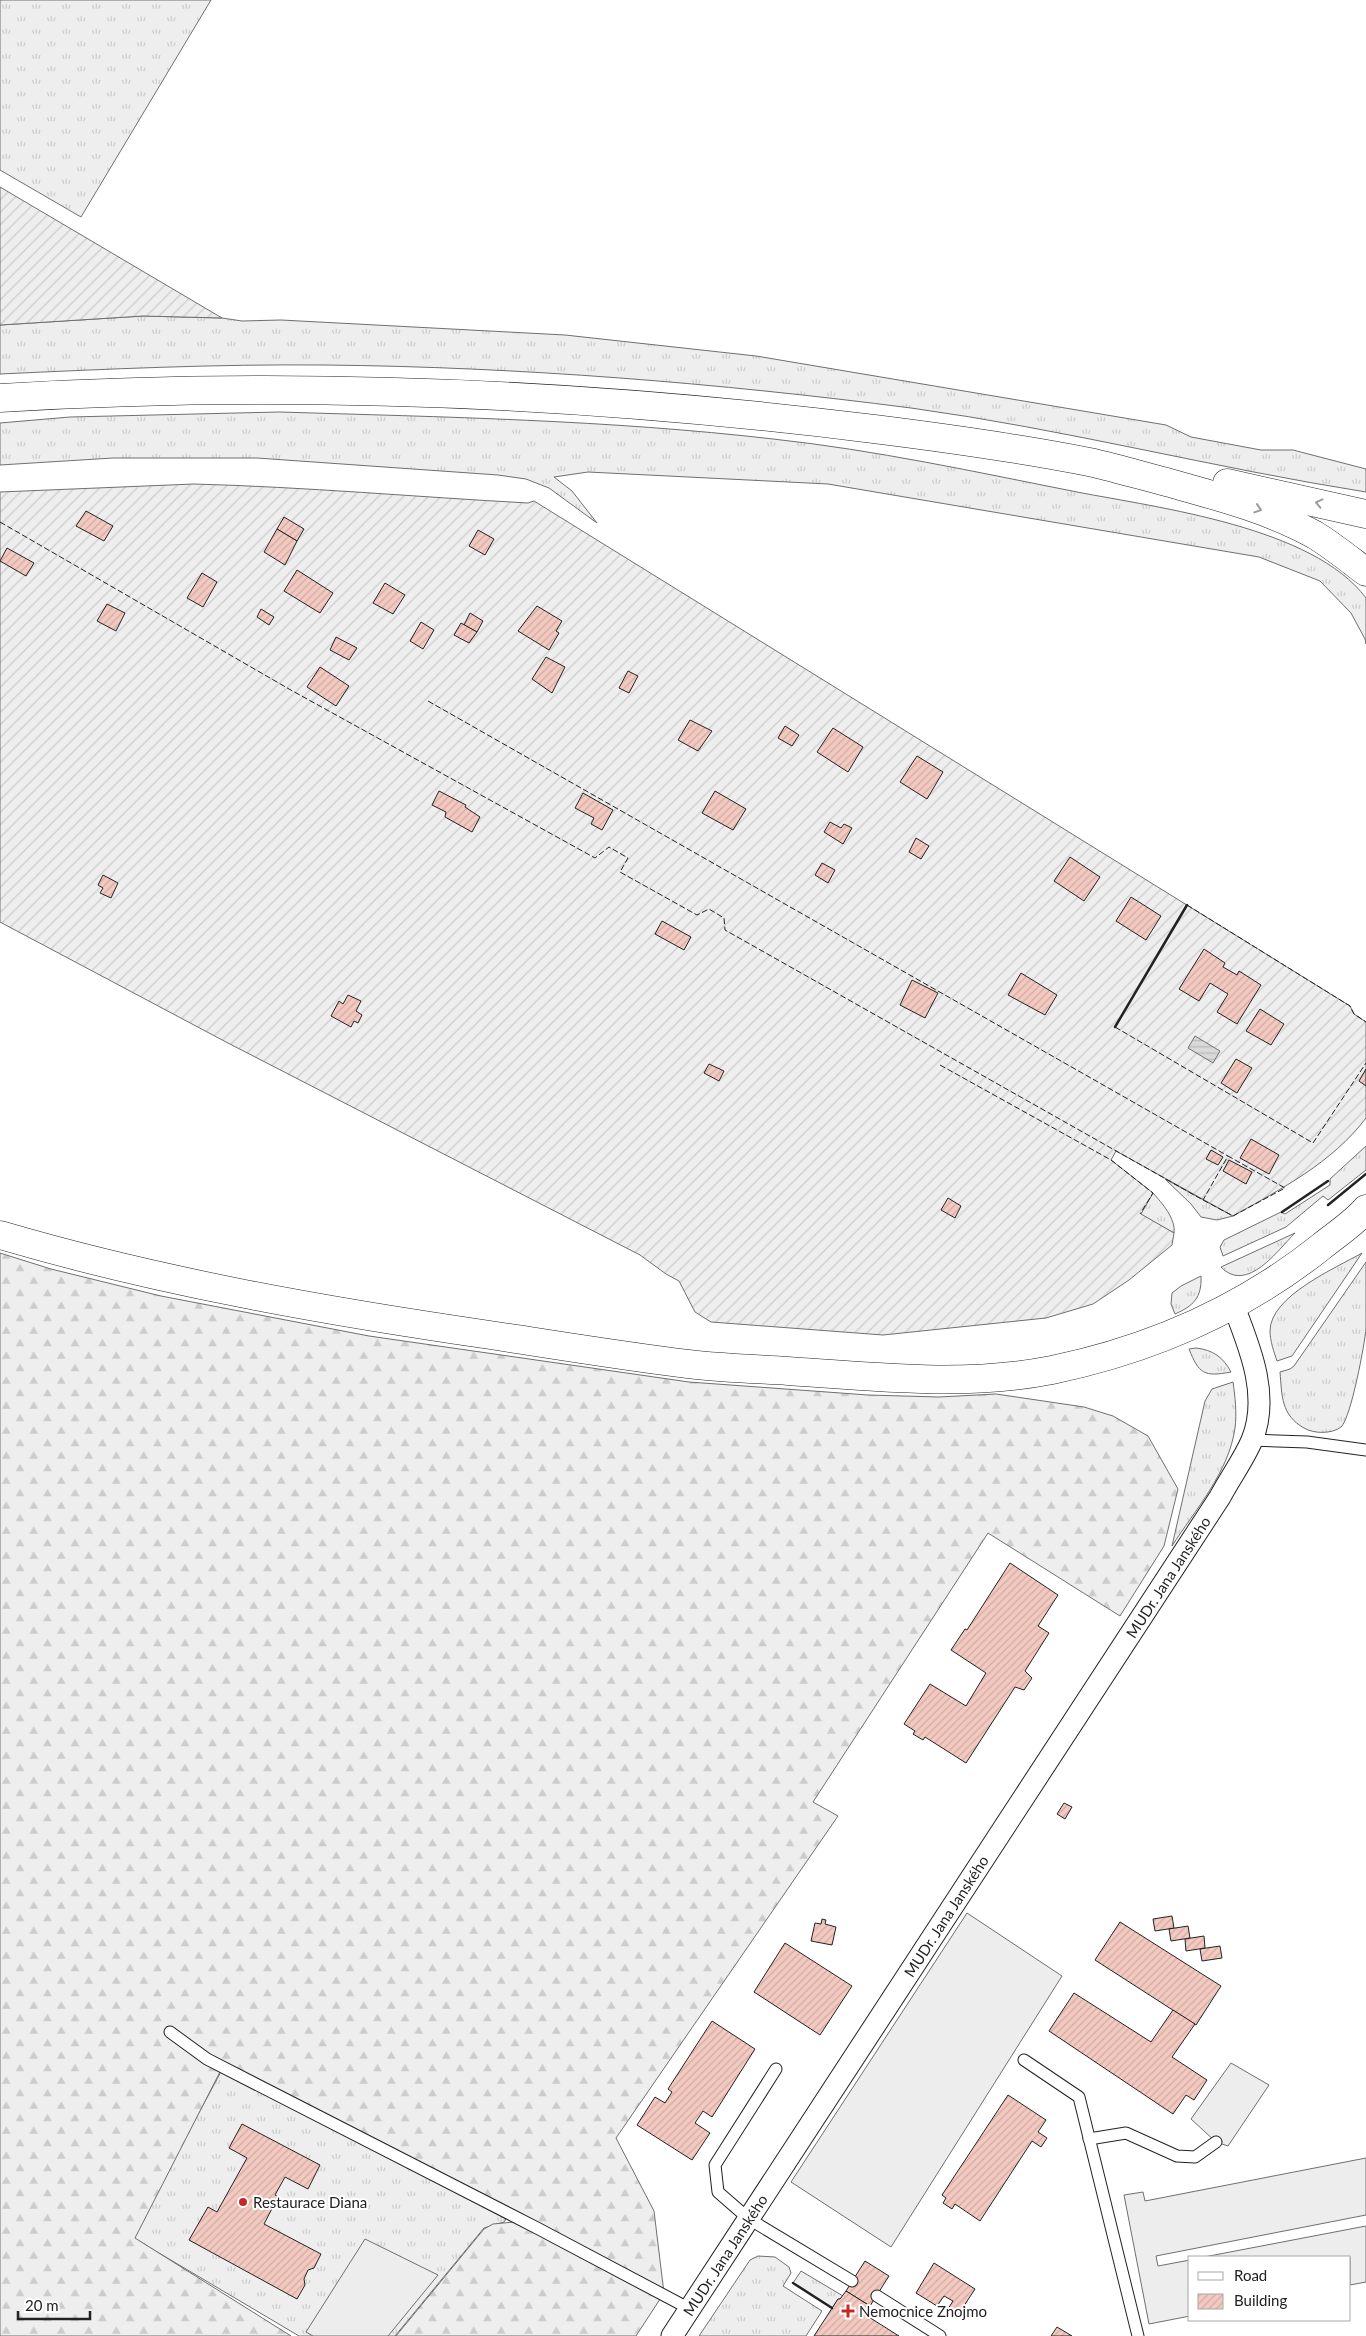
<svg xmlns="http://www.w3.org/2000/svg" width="1366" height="2336" viewBox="0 0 1366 2336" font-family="Lato,sans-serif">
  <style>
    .grass { fill: url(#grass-tufts); stroke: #6f6f6f }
    .forest { fill: url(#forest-firs); stroke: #6f6f6f }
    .garden { fill: url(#garden-furrows); stroke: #6f6f6f }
    .parking { fill: #ededed; stroke: #6f6f6f }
    .water { fill: url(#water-rules); stroke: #6f6f6f }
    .building { fill: url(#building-hatch); stroke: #222 }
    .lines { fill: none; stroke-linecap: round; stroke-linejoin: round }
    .service-casing { stroke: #222; stroke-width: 13 }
    .minor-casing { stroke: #222; stroke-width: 23 }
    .secondary-casing { stroke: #222; stroke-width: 29 }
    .primary-casing { stroke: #222; stroke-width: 29 }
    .service { stroke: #fff; stroke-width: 11 }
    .minor { stroke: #fff; stroke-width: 21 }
    .secondary { stroke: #fff; stroke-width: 28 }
    .primary { stroke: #fff; stroke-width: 28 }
    .fence { stroke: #222; stroke-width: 1; stroke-dasharray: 6 2.5; stroke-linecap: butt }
    .wall { stroke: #222; stroke-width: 2.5 }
    .oneway { stroke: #9c9c9c }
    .poi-dot { fill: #c62828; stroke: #fff; stroke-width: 2 }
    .labels { text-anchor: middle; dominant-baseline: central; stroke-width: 4; stroke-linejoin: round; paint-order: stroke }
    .street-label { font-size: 15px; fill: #222; stroke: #fff }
    .poi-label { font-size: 15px; fill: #222; stroke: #fff; text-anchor: start }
  </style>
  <defs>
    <pattern id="grass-tufts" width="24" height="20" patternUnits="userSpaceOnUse" patternTransform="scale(1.25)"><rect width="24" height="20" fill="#eee"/><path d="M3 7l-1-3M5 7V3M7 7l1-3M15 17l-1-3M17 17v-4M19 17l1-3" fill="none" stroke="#ccc"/></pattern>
    <pattern id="forest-firs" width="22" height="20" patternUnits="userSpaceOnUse" patternTransform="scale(1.25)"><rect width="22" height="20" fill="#eee"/><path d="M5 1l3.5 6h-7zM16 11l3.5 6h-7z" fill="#ccc"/></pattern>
    <pattern id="garden-furrows" width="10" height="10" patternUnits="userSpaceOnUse" patternTransform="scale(1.25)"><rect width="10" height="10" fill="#eee"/><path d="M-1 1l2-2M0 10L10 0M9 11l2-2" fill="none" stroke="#ccc"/></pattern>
    <pattern id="water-rules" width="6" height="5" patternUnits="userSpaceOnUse" patternTransform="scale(1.25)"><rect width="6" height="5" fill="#d9d9d9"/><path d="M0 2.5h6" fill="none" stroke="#bababa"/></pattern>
    <pattern id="building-hatch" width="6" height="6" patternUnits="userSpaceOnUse" patternTransform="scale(1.25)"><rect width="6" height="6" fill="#f3c9c0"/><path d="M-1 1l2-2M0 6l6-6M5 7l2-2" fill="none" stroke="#d0aca5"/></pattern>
  </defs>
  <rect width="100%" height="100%" fill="#fff"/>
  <g class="grass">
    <path d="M 0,0 L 211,0 L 81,217 L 0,170 Z"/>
    <path d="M 143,316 L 222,318 L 242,321 L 281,320 L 565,335 L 756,356 L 1166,425 L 1191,437 L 1261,450 L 1293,450 L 1366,469 L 1366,492 C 1214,468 1064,429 911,408 C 717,383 520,367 325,365 C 216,364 108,369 0,374 L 0,325 Z"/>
    <path d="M 279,412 C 444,417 609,420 773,439 C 875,450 976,472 1077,492 C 1160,508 1313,527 1366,598 L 1366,644 L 1365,639 L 1351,613 L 1320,581 L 1259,557 L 828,484 L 588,472 L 554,477 L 572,491 L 597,523 L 549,488 L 526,479 L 498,475 L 257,458 L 113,458 L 0,465 L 0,423 L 70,417 Z"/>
    <path d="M 1366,1146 L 1366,1170 L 1328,1200 L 1323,1196 L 1286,1227 L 1223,1256 L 1220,1247 L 1224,1240 L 1281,1212 L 1285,1214 L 1330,1185 L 1330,1179 Z"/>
    <path d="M 1165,1179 L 1233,1216 L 1217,1220 L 1201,1217 L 1191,1204 Z"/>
    <path d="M 1153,1193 C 1162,1203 1176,1219 1174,1233 L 1140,1214 Z"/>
    <path d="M 1295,1233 C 1278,1250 1247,1294 1221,1267 Z"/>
    <path d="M 1362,1253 L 1292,1356 L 1277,1361 C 1274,1352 1270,1341 1270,1331 C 1270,1296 1336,1268 1362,1253 Z"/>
    <path d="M 1366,1262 C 1366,1284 1366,1306 1366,1328 C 1365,1343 1351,1418 1341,1427 C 1332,1434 1314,1434 1304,1428 C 1281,1415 1282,1396 1280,1372 L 1290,1369 L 1294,1366 Z"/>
    <path d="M 1201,1276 C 1202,1298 1193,1306 1175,1314 L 1171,1304 L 1172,1293 L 1181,1286 Z"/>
    <path d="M 1196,1348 C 1213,1350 1223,1357 1231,1372 C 1204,1377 1199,1374 1189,1349 Z"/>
    <path d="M 1233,1382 C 1235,1396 1237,1413 1235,1428 C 1229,1472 1195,1510 1172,1546 L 1205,1401 L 1212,1389 Z"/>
    <path d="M 223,2068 L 506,2219 L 504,2222 L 484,2228 L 395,2336 L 299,2336 L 132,2237 Z"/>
    <path d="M 758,2256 L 775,2257 L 789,2267 L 791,2273 L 783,2286 L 822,2311 L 806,2336 L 699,2336 L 750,2260 Z"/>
    <path d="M 801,2271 L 843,2296 L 840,2299 L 838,2299 L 832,2308 L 793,2283 Z"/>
  </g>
  <path class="forest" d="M 0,1253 L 51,1269 L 161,1296 L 369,1336 L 689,1382 L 868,1395 L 939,1397 L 996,1394 L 1084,1407 L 1113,1416 L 1148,1436 L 1178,1489 L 1164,1546 L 1120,1616 L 988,1533 L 813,1802 L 838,1816 L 616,2138 L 654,2211 L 664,2293 L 636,2336 L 396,2336 L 484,2229 L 493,2224 L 514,2222 L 222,2068 L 135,2238 L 291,2336 L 0,2336 Z"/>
  <g class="garden">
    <path d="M 0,187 L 222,318 L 143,316 L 0,325 Z"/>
    <path d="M 194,484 C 306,487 417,497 528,503 L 534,501 L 1350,1006 L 1354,1014 L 1366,1022 L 1366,1118 C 1332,1163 1281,1189 1233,1216 L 1116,1151 L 1111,1160 L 1153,1193 L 1141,1214 L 1174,1233 L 1172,1245 L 1129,1280 L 1093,1304 L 1046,1318 L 883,1335 L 711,1322 L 695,1312 L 679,1281 L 666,1274 L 640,1255 L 226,1042 L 0,922 L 0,492 Z"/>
  </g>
  <g class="parking">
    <path d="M 967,1913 L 1062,1976 L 891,2247 L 791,2182 Z"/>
    <path d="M 1231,2063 L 1269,2085 L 1228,2146 L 1216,2142 L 1191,2119 Z"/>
    <path d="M 1366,2158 L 1366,2215 L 1156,2256 L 1158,2266 L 1190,2260 L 1190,2316 L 1149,2324 L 1124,2195 L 1143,2192 L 1145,2201 Z"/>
    <path d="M 1366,2226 L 1366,2282 L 1350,2285 L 1350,2257 L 1204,2257 Z"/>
    <path d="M 365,2239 L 438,2275 L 388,2336 L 313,2336 L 306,2332 Z"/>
  </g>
  <path class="water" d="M 1195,1036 L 1220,1051 L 1213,1063 L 1188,1048 Z"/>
  <g class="building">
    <path d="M 86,511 L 113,526 L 104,541 L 76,526 Z"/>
    <path d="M 284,517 L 304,529 L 297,541 L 277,529 Z"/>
    <path d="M 277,529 L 297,541 L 285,565 L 264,552 Z"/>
    <path d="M 478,530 L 494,539 L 485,555 L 469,546 Z"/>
    <path d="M 7,548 L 34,563 L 26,576 L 0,561 Z"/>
    <path d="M 297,570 L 333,593 L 320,613 L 284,591 Z"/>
    <path d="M 202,573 L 217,582 L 203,607 L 187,598 Z"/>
    <path d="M 385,583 L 405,595 L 393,614 L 373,603 Z"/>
    <path d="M 107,604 L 125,613 L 116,631 L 97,621 Z"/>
    <path d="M 537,606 L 562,621 L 556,631 L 559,633 L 549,650 L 518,631 Z"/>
    <path d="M 261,609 L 274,617 L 269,625 L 257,617 Z"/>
    <path d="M 470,613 L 483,621 L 477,632 L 464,625 Z"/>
    <path d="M 421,622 L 434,630 L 423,649 L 410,641 Z"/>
    <path d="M 461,623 L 477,632 L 469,643 L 454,635 Z"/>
    <path d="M 336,637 L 357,648 L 349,660 L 330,650 Z"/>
    <path d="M 546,657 L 565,667 L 552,693 L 532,679 Z"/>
    <path d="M 320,667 L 349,686 L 336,706 L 307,687 Z"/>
    <path d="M 628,671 L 638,676 L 629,693 L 619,688 Z"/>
    <path d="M 690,720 L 712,731 L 698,751 L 678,740 Z"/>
    <path d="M 785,726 L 799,735 L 792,746 L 778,738 Z"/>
    <path d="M 833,728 L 863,747 L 848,772 L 817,752 Z"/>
    <path d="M 917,756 L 943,772 L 927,799 L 900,782 Z"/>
    <path d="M 439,791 L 466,805 L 465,807 L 480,817 L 472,832 L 445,817 L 446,812 L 432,805 Z"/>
    <path d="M 715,791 L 746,809 L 733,830 L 702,813 Z"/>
    <path d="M 583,793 L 613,810 L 602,830 L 591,824 L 594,818 L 575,808 Z"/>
    <path d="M 830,822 L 841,828 L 844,824 L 852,828 L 843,844 L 824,832 Z"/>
    <path d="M 916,838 L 929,846 L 921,859 L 909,852 Z"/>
    <path d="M 1070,857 L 1100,877 L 1084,901 L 1054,881 Z"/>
    <path d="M 822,863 L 835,870 L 828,883 L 815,875 Z"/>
    <path d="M 103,875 L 118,883 L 111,898 L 100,893 L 103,888 L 98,885 Z"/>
    <path d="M 1131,897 L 1161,916 L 1146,940 L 1116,921 Z"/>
    <path d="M 662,921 L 691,937 L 684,950 L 655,934 Z"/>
    <path d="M 1204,949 L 1225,963 L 1223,967 L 1237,975 L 1239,971 L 1261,985 L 1237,1024 L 1217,1012 L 1228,994 L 1210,983 L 1199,1001 L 1179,989 Z"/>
    <path d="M 1021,973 L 1057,995 L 1045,1015 L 1008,995 Z"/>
    <path d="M 912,980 L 938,993 L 925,1018 L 900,1005 Z"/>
    <path d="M 348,995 L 361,1001 L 356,1011 L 362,1015 L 358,1023 L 354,1021 L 351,1027 L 331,1016 L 339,1001 L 343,1004 Z"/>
    <path d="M 1260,1009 L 1284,1024 L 1271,1045 L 1246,1031 Z"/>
    <path d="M 1236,1059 L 1252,1068 L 1237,1093 L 1221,1083 Z"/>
    <path d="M 709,1064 L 724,1071 L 719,1081 L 704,1073 Z"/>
    <path d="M 1366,1069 L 1366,1086 L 1359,1081 Z"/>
    <path d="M 1251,1139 L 1279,1155 L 1269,1174 L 1240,1158 Z"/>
    <path d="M 1211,1150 L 1223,1157 L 1218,1165 L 1206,1159 Z"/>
    <path d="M 1229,1160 L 1252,1172 L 1246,1184 L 1223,1171 Z"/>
    <path d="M 948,1198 L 961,1206 L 955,1218 L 941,1210 Z"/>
    <path d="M 1010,1563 L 1058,1595 L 1038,1626 L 1049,1633 L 1025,1671 L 1032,1678 L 1024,1690 L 1015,1687 L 966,1763 L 925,1737 L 923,1740 L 913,1734 L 915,1731 L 904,1724 L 930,1684 L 966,1706 L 986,1673 L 951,1650 L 965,1629 L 967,1630 Z"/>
    <path d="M 1064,1803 L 1072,1807 L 1065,1819 L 1057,1814 Z"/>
    <path d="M 1172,1916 L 1174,1928 L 1155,1931 L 1153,1919 Z"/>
    <path d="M 822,1919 L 826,1920 L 825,1924 L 836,1927 L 832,1945 L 811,1941 L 815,1923 L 821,1924 Z"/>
    <path d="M 1120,1922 L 1221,1986 L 1196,2025 L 1095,1960 Z"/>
    <path d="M 1188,1926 L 1190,1938 L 1171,1941 L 1169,1929 Z"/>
    <path d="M 1204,1936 L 1205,1948 L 1186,1951 L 1185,1939 Z"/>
    <path d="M 785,1943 L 852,1986 L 820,2035 L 754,1992 Z"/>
    <path d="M 1220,1946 L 1222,1958 L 1202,1961 L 1200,1949 Z"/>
    <path d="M 1074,1993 L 1151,2042 L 1173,2010 L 1195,2024 L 1172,2057 L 1207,2080 L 1194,2100 L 1186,2095 L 1173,2114 L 1049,2031 Z"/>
    <path d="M 712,2021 L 755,2049 L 712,2117 L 703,2111 L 695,2123 L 710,2133 L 692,2160 L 637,2125 L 655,2097 L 665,2103 L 672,2092 L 668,2089 Z"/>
    <path d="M 1008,2095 L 1046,2120 L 1038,2132 L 1047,2138 L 1041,2147 L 1032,2141 L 980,2221 L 955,2204 L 952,2209 L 943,2203 L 946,2198 L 942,2195 Z"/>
    <path d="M 242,2124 L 320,2165 L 308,2189 L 285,2177 L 275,2195 L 278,2197 L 264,2224 L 321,2254 L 314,2268 L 308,2270 L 304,2279 L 305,2285 L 297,2299 L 189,2240 L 208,2207 L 217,2212 L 247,2158 L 229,2148 Z"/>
    <path d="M 865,2261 L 889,2276 L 870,2306 L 846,2291 Z"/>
    <path d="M 934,2263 L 975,2289 L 956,2318 L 946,2312 L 953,2301 L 944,2296 L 937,2306 L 916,2293 Z"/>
    <path d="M 846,2291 L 870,2306 L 864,2314 L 899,2336 L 814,2336 L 838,2299 L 840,2299 Z"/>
    <path d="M 1057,2327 L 1072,2336 L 1051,2336 Z"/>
  </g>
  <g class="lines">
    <g class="service-casing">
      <g id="service">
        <path d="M 1251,1440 L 1307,1442 L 1366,1450"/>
        <path d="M 170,2032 L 207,2059 L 537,2228 L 690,2309"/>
        <path d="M 1024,2060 L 1079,2097 L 1138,2336"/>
        <path d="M 776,2069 L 715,2165 L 718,2192 L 749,2219 L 852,2281"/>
        <path d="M 1089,2139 L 1126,2133 L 1177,2156 L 1195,2157 L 1216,2142"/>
        <path d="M 877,2296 L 940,2336"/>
      </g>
    </g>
    <g class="minor-casing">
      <path id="minor" d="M 672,2336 L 1220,1497 C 1230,1478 1244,1459 1252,1440 C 1270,1396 1250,1348 1234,1307"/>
    </g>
    <g class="secondary-casing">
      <path id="secondary" d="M 0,1235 C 160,1282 325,1311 490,1335 C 556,1345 622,1356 688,1364 C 721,1368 755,1369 788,1371 C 875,1377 966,1387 1052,1370 C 1153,1349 1242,1310 1322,1246 C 1337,1234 1354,1223 1366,1209"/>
    </g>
    <g class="primary-casing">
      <g id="primary">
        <path d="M 0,398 C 292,380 585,393 874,429 C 946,438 1018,448 1089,462 C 1116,468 1143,476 1170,483 C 1220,497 1270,510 1315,535 C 1333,546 1350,560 1366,572"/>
        <path d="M 1227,483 L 1366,514"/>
      </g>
    </g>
    <use href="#service" class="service"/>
    <use href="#minor" class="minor"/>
    <use href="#secondary" class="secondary"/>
    <use href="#primary" class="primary"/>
    <g class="fence">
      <path d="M 0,522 L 289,689 L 595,858 L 609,847 L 628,858 L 620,872 L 697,915 L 709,909 L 724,918 L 725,930 L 1203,1200 L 1233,1216 L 1285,1188 L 1228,1156 L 1203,1200"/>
      <path d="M 428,701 L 1228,1156"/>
      <path d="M 1187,905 L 1350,1006 L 1354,1014 L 1366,1022"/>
      <path d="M 1115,1027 L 1313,1143 L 1366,1063"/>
      <path d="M 940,1065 L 1111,1160 L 1153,1193 L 1140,1214"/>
    </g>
    <g class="wall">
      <path d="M 1115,1027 L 1187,905"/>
      <path d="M 1328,1205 L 1366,1174"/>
      <path d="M 1282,1212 L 1328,1181"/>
      <path d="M 793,2283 L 832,2308"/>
    </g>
  </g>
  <defs><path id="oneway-chevron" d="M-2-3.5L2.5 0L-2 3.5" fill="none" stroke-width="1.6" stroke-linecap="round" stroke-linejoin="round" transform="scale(1.25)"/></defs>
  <g class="oneway">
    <use href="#oneway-chevron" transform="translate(1319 503) rotate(-167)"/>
    <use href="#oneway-chevron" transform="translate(1258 509) rotate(18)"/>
  </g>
  <g class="poi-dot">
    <circle cx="243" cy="2202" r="5"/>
    <path d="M845.5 2303.5h5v5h5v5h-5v5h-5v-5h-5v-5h5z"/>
  </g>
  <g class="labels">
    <g class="street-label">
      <text transform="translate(1168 1577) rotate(-57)">MUDr. Jana Janského</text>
      <text transform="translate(946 1916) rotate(-57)">MUDr. Jana Janského</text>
      <text transform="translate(725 2255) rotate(-57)">MUDr. Jana Janského</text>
    </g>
    <g class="poi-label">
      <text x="253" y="2202">Restaurace Diana</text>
      <text x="859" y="2311">Nemocnice Znojmo</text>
    </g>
  </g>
  <rect x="1188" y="2256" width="162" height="65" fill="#ffffff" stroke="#a7a7a7"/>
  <rect x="1198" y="2272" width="25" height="8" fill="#ffffff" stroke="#a7a7a7"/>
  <text x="1234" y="2281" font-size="15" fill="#222222">Road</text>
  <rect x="1198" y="2294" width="25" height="15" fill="url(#building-hatch)" stroke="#a7a7a7"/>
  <text x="1234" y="2306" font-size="15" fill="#222222">Building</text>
  <path d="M18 2311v8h72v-8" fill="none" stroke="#222222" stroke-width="2.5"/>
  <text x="25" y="2311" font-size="15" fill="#222222" stroke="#ffffff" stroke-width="4" paint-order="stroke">20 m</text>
</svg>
